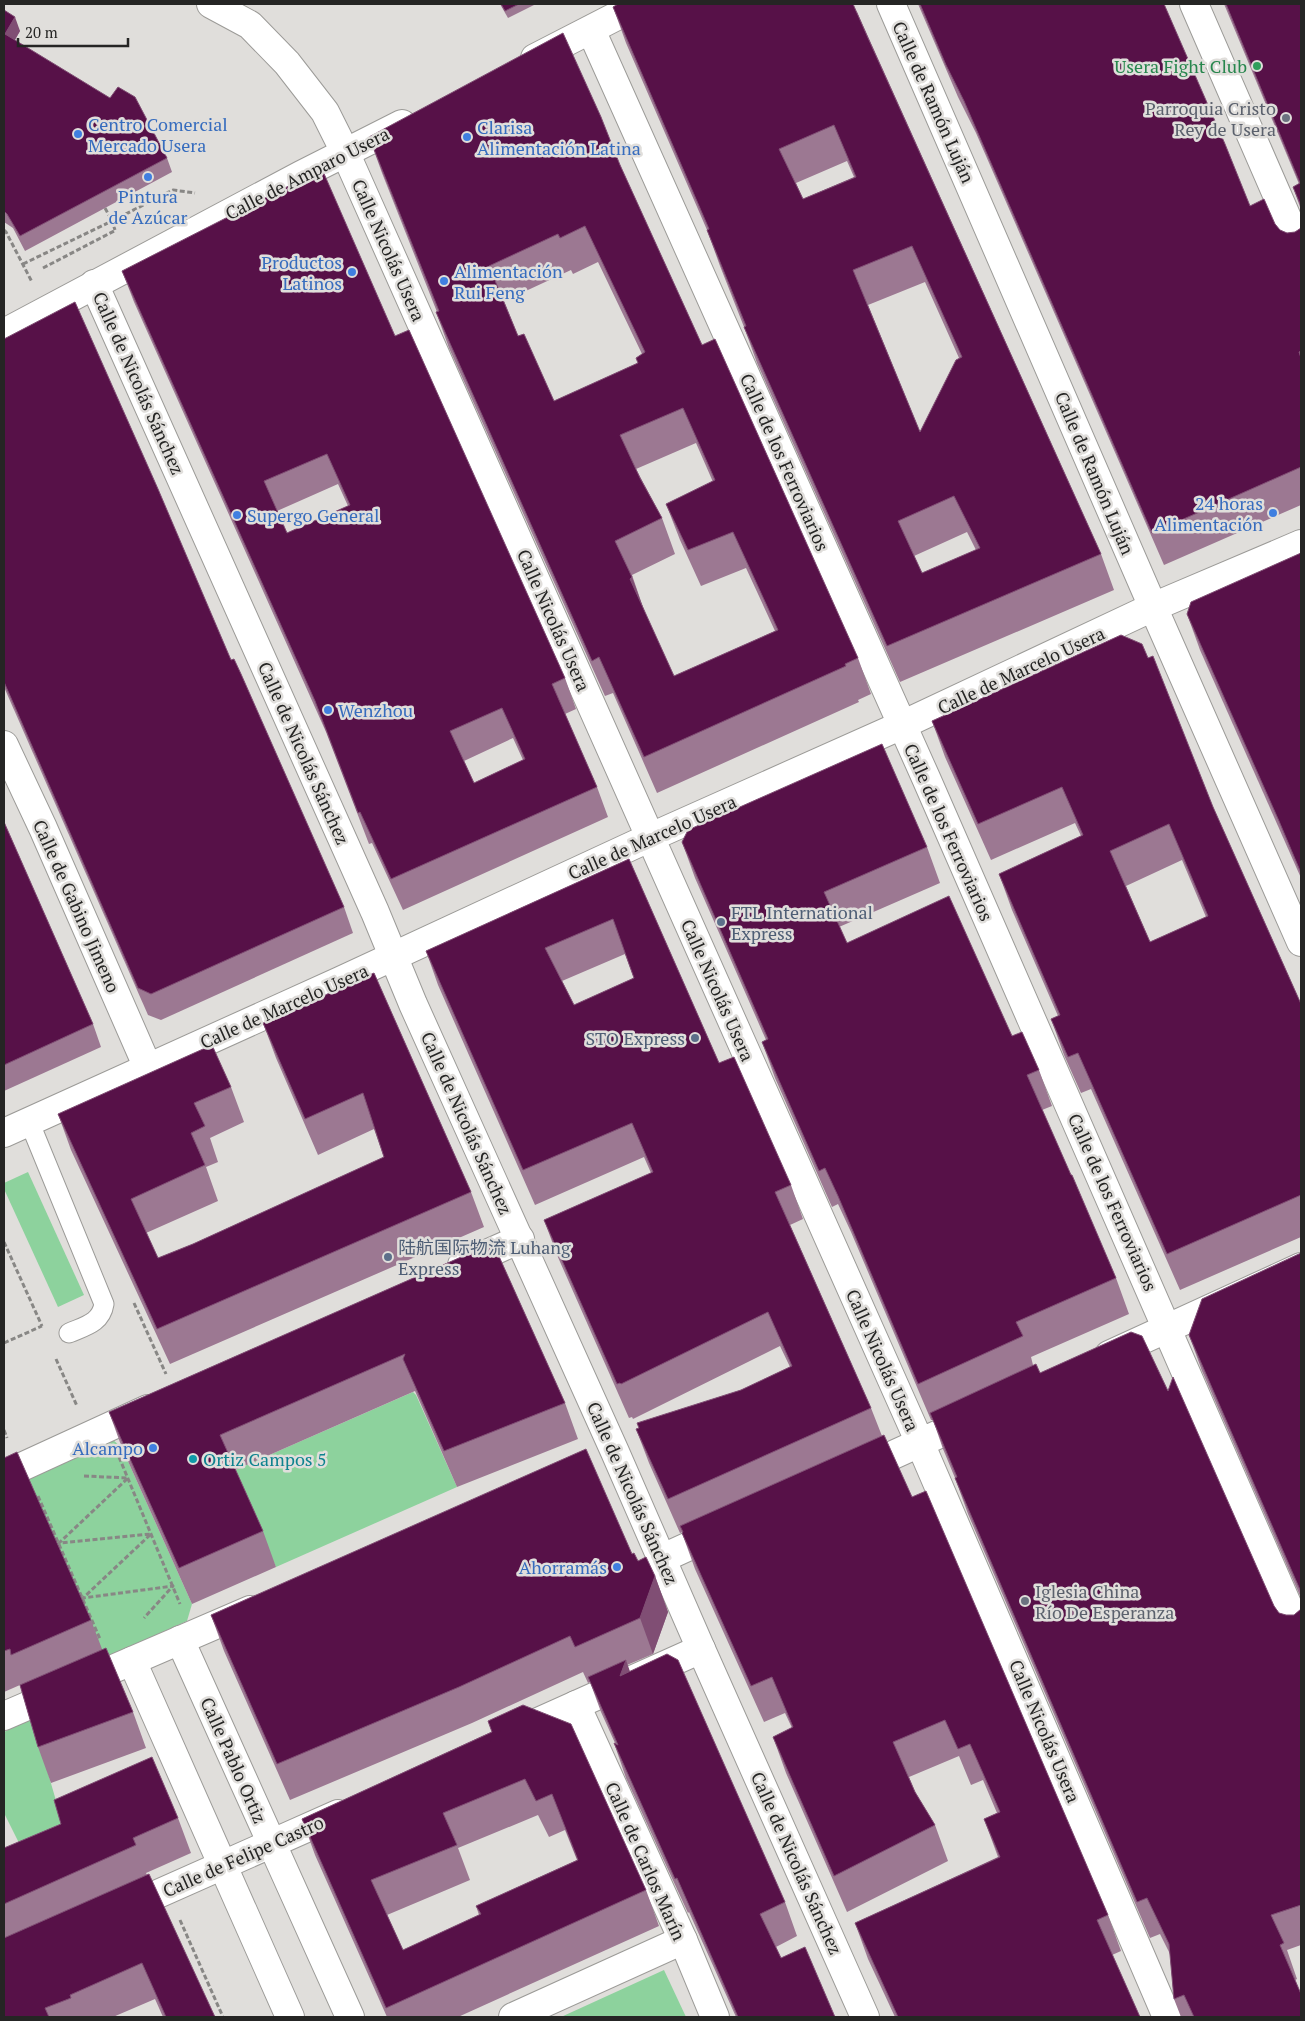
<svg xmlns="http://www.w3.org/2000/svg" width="1305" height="2021" viewBox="0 0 1305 2021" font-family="'PT Serif','Noto Sans SC',serif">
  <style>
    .green { fill: #8dd29d }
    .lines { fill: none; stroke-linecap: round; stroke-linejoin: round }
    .lane-casing { stroke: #9c9b98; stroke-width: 21 }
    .street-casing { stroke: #9c9b98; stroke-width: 30 }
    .secondary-casing { stroke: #9c9b98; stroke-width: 30 }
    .path { stroke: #888785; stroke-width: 3; stroke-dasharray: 5 2.5; stroke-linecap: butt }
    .lane { stroke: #fff; stroke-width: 19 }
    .street { stroke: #fff; stroke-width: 28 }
    .secondary { stroke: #fff; stroke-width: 28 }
    .wall { fill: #9c7892; fill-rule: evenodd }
    .shaded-wall { fill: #804e74 }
    .building { fill: #571148; stroke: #804e74; fill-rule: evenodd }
    .leisure-dot { fill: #2e9e5b; stroke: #e0dedb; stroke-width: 2 }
    .worship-dot { fill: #6b7280; stroke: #e0dedb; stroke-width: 2 }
    .shop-dot { fill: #3f7fe0; stroke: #e0dedb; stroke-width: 2 }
    .service-dot { fill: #5c6f8a; stroke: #e0dedb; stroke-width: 2 }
    .culture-dot { fill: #0f9aa8; stroke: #e0dedb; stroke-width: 2 }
    .labels { text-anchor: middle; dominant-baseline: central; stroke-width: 5; stroke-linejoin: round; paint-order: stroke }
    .leisure-label { font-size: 18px; fill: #27864d; stroke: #e0dedb; text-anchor: end }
    .street-label { font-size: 18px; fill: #252524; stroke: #e0dedb }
    .worship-label { font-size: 18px; fill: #5b616d; stroke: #e0dedb; text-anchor: end }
    .shop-label { font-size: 18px; fill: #366cbe; stroke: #e0dedb; text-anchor: start }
    .service-label { font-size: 18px; fill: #4e5e75; stroke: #e0dedb; text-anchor: start }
    .culture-label { font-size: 18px; fill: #0d838f; stroke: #e0dedb; text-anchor: start }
  </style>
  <rect width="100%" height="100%" fill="#e0dedb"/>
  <g class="green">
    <path d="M 28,1172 L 84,1295 L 58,1307 L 4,1189 L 4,1183 Z"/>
    <path d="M 413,1392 L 416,1395 L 457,1487 L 276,1567 L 233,1471 Z"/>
    <path d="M 111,1438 L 122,1448 L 192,1604 L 187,1621 L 108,1657 L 101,1649 L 30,1488 L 29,1474 Z"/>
    <path d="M 32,1718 L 66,1835 L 23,1851 L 4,1813 L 4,1732 Z"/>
    <path d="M 664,1970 L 686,2017 L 561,2017 Z"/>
  </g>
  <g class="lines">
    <g class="lane-casing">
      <path id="lane" d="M 29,1121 L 104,1304 C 101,1323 85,1326 69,1333"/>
    </g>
    <g class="street-casing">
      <g id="street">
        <path d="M 211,4 L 250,25 L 287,63 L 325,112 L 345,152 L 920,1443 L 1167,2017"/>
        <path d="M 891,4 L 1153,607 L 1301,942"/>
        <path d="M 1194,4 L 1301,250"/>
        <path d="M 591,30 L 926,778 L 1301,1636"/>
        <path d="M 535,58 L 640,4"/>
        <path d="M 94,284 L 375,912 L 413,1004 L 615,1452 L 701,1649 L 865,2017"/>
        <path d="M 4,333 L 301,175 L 402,124"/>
        <path d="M 4,745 L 43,828 L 148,1068"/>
        <path d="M 462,1265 L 520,1239"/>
        <path d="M 1109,1355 L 1301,1267"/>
        <path d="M 860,1470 L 937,1435"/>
        <path d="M 4,1475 L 148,1409"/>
        <path d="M 663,1558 L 722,1531"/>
        <path d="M 180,1640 L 350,2017"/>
        <path d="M 132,1661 L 290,2017"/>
        <path d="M 576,1705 L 683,1940 L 715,2017"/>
        <path d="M 4,1716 L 250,1610"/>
        <path d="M 518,1731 L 701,1649"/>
        <path d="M 124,1909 L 338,1814"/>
        <path d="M 513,2017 L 683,1940"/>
      </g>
    </g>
    <g class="secondary-casing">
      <path id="secondary" d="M 4,1133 L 340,981 L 651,837 L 902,725 L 1153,607 L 1301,544"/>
    </g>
    <g class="path">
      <path d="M 105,208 L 112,221 L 173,190 L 195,193"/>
      <path d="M 4,230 L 6,232 L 32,282"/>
      <path d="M 23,264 L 112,221 L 115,230"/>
      <path d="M 43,268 L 116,230"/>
      <path d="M 4,1242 L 42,1326"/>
      <path d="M 134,1303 L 166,1374"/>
      <path d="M 4,1343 L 42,1326"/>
      <path d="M 56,1359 L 77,1406"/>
      <path d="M 4,1430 L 7,1438"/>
      <path d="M 119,1457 L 180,1604"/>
      <path d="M 84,1476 L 128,1478 L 59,1543 L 151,1534 L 83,1598 L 173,1586 L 144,1618"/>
      <path d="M 38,1496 L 100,1639"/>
      <path d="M 180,1920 L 223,2017"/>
    </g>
    <use href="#lane" class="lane"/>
    <use href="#street" class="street"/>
    <use href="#secondary" class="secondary"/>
  </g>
  <g class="wall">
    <path d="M 500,4 L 536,4 L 508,18 Z"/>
    <path d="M 918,4 L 1164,4 L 1250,206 L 1275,224 L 1280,230 L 1287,233 L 1295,232 L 1301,228 L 1301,505 L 1164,565 L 976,133 L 958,97 Z"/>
    <path d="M 1224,4 L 1301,4 L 1301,210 L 1293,187 L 1299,184 Z"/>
    <path d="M 613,7 L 857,12 L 1101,554 L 1114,590 L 900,682 L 757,363 L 744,327 L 720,266 L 707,230 L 626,43 ZM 847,161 L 854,177 L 803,199 L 796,183 ZM 925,282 L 959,358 L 920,432 L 868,305 ZM 967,532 L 976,550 L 922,573 L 914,556 Z"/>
    <path d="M 4,10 L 20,31 L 15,40 L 167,158 L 172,172 L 25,251 L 13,228 L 4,222 Z"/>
    <path d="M 369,137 L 620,165 L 702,345 L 858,658 L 871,694 L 858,700 L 859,702 L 657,793 L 613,693 L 605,696 L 449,348 L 436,312 L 437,312 L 382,173 ZM 598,262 L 642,354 L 638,363 L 554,401 L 518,336 L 504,301 L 571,270 L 573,274 ZM 696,443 L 713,482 L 666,504 L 680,540 L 701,586 L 746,568 L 775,631 L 674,676 L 645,613 L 632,575 L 675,554 L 662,518 L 636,469 Z"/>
    <path d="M 122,271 L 395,336 L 565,678 L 576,709 L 565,714 L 597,787 L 608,817 L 403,910 L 372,843 L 369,844 L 326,732 L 134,302 ZM 338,484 L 348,506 L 287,533 L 277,511 ZM 513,738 L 523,760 L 474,783 L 464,761 Z"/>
    <path d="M 4,339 L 231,660 L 344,907 L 353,933 L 161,1020 L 148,1015 L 4,687 Z"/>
    <path d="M 1301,553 L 1301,878 L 1200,650 L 1187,614 Z"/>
    <path d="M 1148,658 L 1213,807 L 1301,1004 L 1301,1237 L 1180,1290 L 1091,1089 L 1081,1093 L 1064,1055 L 1051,1019 L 1058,1016 L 1012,910 L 999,874 L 1081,836 L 1075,823 L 991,860 L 945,757 L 932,721 ZM 1182,860 L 1206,917 L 1150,942 L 1126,886 Z"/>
    <path d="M 4,822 L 93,1024 L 101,1047 L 4,1091 Z"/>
    <path d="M 682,842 L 927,847 L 940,883 L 839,927 L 847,943 L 1012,1036 L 1039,1070 L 1052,1106 L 1042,1110 L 1116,1278 L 1129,1314 L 1031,1357 L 1033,1365 L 1040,1373 L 1168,1391 L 1274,1606 L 1279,1613 L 1286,1615 L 1294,1615 L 1301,1609 L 1301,1607 L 1301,1945 L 1287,1950 L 1297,1979 L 1295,1980 L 1301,2017 L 1181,2017 L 1174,1999 L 1170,1954 L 1160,1934 L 1150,1938 L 968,1514 L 955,1478 L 943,1449 L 933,1420 L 931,1420 L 851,1232 L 838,1204 L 832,1207 L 775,1078 L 762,1042 L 766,1040 L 695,878 Z"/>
    <path d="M 629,859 L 719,1063 L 791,1185 L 803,1219 L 790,1225 L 871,1408 L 882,1436 L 912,1497 L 1108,1915 L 1121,1951 L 1112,1955 L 1140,2017 L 895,2017 L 868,1959 L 855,1923 L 998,1857 L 984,1819 L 997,1813 L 983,1780 L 971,1785 L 959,1756 L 909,1777 L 915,1792 L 935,1825 L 948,1861 L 847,1912 L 786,1773 L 773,1737 L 792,1728 L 785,1713 L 764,1722 L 695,1569 L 682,1533 L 683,1532 L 680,1533 L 649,1463 L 636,1429 L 741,1390 L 790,1367 L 780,1346 L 633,1419 L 632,1417 L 629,1418 L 557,1255 L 544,1220 L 651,1173 L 644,1157 L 535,1205 L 438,985 L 426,951 ZM 625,954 L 634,978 L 574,1005 L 562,981 Z"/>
    <path d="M 374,973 L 471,1192 L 484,1227 L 170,1364 L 71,1150 L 58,1114 L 231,1087 L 244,1122 L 210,1138 L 218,1162 L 206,1167 L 218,1201 L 146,1233 L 158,1258 L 193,1244 L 384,1157 L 374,1129 L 318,1155 L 276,1058 L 263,1023 Z"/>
    <path d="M 493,1243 L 565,1403 L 578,1439 L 457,1487 L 415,1391 L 235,1470 L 263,1531 L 276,1567 L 192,1604 L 122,1448 L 109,1412 Z"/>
    <path d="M 1301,1253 L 1301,1598 L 1202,1371 L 1189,1335 Z"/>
    <path d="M 4,1458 L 91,1620 L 102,1649 L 133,1712 L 146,1748 L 51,1783 L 38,1747 L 20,1685 L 4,1692 Z"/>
    <path d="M 632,1554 L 638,1561 L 655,1576 L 668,1612 L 653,1654 L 627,1665 L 630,1672 L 785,1902 L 797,1936 L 776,1947 L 781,1958 L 835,2017 L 736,2017 L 689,1912 L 688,1913 L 626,1778 L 614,1743 L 615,1743 L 601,1712 L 590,1682 L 588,1683 L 583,1672 L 472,1723 L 290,1800 L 224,1651 L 211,1615 Z"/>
    <path d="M 491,1732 L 646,1890 L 659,1926 L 458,2017 L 387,2017 L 315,1855 L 302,1819 ZM 538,1815 L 549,1837 L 565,1830 L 577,1860 L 476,1906 L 479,1915 L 403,1950 L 387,1915 L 470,1880 L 458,1848 Z"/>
    <path d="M 178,1818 L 191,1853 L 146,1873 L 215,2017 L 163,2017 L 155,1999 L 113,2017 L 4,2017 L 4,1848 Z"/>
  </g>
  <g class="shaded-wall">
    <path d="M 15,17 L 20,31 L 10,48 L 5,34 Z"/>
    <path d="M 632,577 L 645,613 L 630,579 Z"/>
    <path d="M 655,1576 L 668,1612 L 653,1654 L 640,1618 Z"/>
    <path d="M 626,1660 L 638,1695 L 620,1676 Z"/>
  </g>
  <g class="building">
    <path d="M 501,4 L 519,4 L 505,11 Z"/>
    <path d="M 618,4 L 853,4 L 868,38 L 1101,554 L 887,646 L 744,327 L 746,326 L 707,230 L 709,229 L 613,7 ZM 834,125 L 856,177 L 803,199 L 779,149 ZM 912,246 L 962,357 L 956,360 L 920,432 L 853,270 ZM 954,496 L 980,548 L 922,573 L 898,521 Z"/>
    <path d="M 920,4 L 1164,4 L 1225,144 L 1250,206 L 1264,199 L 1275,224 L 1280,230 L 1287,233 L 1295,232 L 1301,228 L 1301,351 L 1299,352 L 1301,358 L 1301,467 L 1152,533 L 964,101 L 946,65 Z"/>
    <path d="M 1226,4 L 1301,4 L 1301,206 L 1293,187 L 1300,183 Z"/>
    <path d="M 4,10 L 15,17 L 5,34 L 110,98 L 118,87 L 135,97 L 167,158 L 20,236 L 7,214 L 4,211 Z"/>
    <path d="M 563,33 L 601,117 L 620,165 L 702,345 L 715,339 L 858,658 L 845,664 L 846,666 L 644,757 L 599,657 L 592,661 L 436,312 L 439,311 L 369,137 ZM 585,226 L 645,352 L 636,358 L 638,363 L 554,401 L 524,334 L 518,336 L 489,266 L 558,234 L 560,238 ZM 683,408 L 715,480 L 666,504 L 688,550 L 733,532 L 778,630 L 674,676 L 630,579 L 632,577 L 615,541 L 662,518 L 640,478 L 620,435 Z"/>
    <path d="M 322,169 L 395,336 L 409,330 L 565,678 L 552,684 L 597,787 L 391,879 L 360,812 L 358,813 L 315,701 L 122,271 ZM 327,454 L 350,505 L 287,533 L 264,481 ZM 502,708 L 525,759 L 474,783 L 450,731 Z"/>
    <path d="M 75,302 L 158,489 L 231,660 L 234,659 L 241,674 L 344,907 L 151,994 L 138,988 L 4,682 L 4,339 Z"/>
    <path d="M 1301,553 L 1301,873 L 1279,821 L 1187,614 L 1191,602 Z"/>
    <path d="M 1121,635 L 1142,644 L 1148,658 L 1153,656 L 1213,807 L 1301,1004 L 1301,1195 L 1167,1254 L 1078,1053 L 1068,1057 L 1051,1019 L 1060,1015 L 999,874 L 1083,835 L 1062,787 L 978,824 L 932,721 ZM 1169,824 L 1208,916 L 1150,942 L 1110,851 Z"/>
    <path d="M 882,744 L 927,847 L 824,892 L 847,943 L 949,896 L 1012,1036 L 1022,1032 L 1039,1070 L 1027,1075 L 1071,1175 L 1072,1175 L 1116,1278 L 1016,1322 L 1023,1336 L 918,1384 L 838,1196 L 825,1168 L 819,1171 L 762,1042 L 768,1039 L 682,842 L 688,830 Z"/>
    <path d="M 4,822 L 93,1024 L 4,1065 Z"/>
    <path d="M 629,859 L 719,1063 L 734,1057 L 791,1185 L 775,1192 L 871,1408 L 668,1499 L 636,1429 L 639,1428 L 637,1423 L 741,1390 L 792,1366 L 768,1312 L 621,1384 L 620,1383 L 617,1384 L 544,1220 L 653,1172 L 632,1123 L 523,1170 L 426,951 ZM 613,919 L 634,978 L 574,1005 L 545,948 Z"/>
    <path d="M 374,973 L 471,1192 L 157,1329 L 58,1114 L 212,1045 L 231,1087 L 194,1103 L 205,1126 L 191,1133 L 205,1165 L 131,1199 L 158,1258 L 193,1244 L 384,1157 L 363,1093 L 305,1119 L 263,1023 Z"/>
    <path d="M 493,1243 L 565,1403 L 444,1451 L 403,1359 L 405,1354 L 220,1435 L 263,1531 L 179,1568 L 109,1412 Z"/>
    <path d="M 1301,1253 L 1301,1592 L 1189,1335 L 1202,1299 Z"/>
    <path d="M 1131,1332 L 1142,1336 L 1168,1391 L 1173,1377 L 1274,1606 L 1279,1613 L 1286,1615 L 1294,1615 L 1301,1609 L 1301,1607 L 1301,1905 L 1271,1915 L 1284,1943 L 1280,1945 L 1301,1994 L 1301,2017 L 1194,2017 L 1184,1995 L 1174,1999 L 1169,1944 L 1147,1898 L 1137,1902 L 955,1478 L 957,1477 L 930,1413 L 1036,1364 L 1040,1373 Z"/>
    <path d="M 884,1435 L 912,1497 L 926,1491 L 1108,1915 L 1097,1920 L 1140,2017 L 898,2017 L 855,1923 L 1000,1857 L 984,1819 L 1000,1812 L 970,1744 L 958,1749 L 945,1720 L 893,1742 L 915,1792 L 935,1825 L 834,1876 L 773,1737 L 793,1727 L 772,1677 L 751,1686 L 682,1533 L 683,1532 L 680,1526 Z"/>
    <path d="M 586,1449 L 632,1554 L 634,1553 L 638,1561 L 646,1557 L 655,1576 L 640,1618 L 575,1647 L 570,1636 L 459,1687 L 277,1764 L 211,1615 Z"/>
    <path d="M 17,1452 L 91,1620 L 11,1655 L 10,1649 L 4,1651 L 4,1458 Z"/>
    <path d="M 106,1648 L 133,1712 L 38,1747 L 20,1685 Z"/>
    <path d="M 667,1654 L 678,1660 L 785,1902 L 760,1914 L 781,1958 L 805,1947 L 835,2017 L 738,2017 L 677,1878 L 675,1879 L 614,1743 L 618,1745 L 588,1677 L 626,1660 L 620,1676 Z"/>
    <path d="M 523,1705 L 571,1724 L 646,1890 L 386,2008 L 302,1819 L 492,1732 L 488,1721 ZM 525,1779 L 536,1801 L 552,1794 L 578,1860 L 476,1906 L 481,1914 L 403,1950 L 371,1880 L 457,1845 L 443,1813 Z"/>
    <path d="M 152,1757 L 178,1818 L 133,1838 L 136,1845 L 4,1904 L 4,1848 L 61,1824 L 54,1800 Z"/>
    <path d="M 149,1874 L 215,2017 L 166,2017 L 142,1963 L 70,1995 L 71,1998 L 45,2008 L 49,2017 L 4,2017 L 4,1938 Z"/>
  </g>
  <circle class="leisure-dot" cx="1257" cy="66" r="5"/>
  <g class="worship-dot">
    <circle cx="1286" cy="118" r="5"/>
    <circle cx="1025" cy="1601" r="5"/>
  </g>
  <g class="shop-dot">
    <circle cx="78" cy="134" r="5"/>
    <circle cx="467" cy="137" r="5"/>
    <circle cx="148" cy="177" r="5"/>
    <circle cx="352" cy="272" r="5"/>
    <circle cx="444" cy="281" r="5"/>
    <circle cx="1273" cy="513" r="5"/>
    <circle cx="237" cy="515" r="5"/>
    <circle cx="328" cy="710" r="5"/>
    <circle cx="153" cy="1448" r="5"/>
    <circle cx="617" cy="1567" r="5"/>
  </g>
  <g class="service-dot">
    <circle cx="721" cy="922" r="5"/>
    <circle cx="695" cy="1038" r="5"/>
    <circle cx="388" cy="1257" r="5"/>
  </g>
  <circle class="culture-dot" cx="193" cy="1459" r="5"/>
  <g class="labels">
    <g class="leisure-label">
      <text x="1247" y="66">Usera Fight Club</text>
    </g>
    <g class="street-label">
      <text transform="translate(934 102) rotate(66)">Calle de Ramón Luján</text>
      <text transform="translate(307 173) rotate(-27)">Calle de Amparo Usera</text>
      <text transform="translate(389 250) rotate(66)">Calle Nicolás Usera</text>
      <text transform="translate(139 383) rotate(66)">Calle de Nicolás Sánchez</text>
      <text transform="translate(785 462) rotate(66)">Calle de los Ferroviarios</text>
      <text transform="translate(1095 473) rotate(67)">Calle de Ramón Luján</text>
      <text transform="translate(554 620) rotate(66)">Calle Nicolás Usera</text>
      <text transform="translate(1021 670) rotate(-25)">Calle de Marcelo Usera</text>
      <text transform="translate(304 753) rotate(66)">Calle de Nicolás Sánchez</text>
      <text transform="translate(949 832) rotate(66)">Calle de los Ferroviarios</text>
      <text transform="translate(652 837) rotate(-24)">Calle de Marcelo Usera</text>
      <text transform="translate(77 906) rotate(66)">Calle de Gabino Jimeno</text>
      <text transform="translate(718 990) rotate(66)">Calle Nicolás Usera</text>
      <text transform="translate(284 1006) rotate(-24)">Calle de Marcelo Usera</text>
      <text transform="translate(467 1123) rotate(66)">Calle de Nicolás Sánchez</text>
      <text transform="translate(1113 1202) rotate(66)">Calle de los Ferroviarios</text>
      <text transform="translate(883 1360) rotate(66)">Calle Nicolás Usera</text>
      <text transform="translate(633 1493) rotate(66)">Calle de Nicolás Sánchez</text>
      <text transform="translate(1045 1731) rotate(67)">Calle Nicolás Usera</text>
      <text transform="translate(234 1760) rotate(66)">Calle Pablo Ortiz</text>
      <text transform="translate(243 1856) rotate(-24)">Calle de Felipe Castro</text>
      <text transform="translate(646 1861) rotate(66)">Calle de Carlos Marín</text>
      <text transform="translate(797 1863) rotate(66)">Calle de Nicolás Sánchez</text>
    </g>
    <g class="worship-label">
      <text x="1276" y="108">Parroquia Cristo<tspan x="1276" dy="21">Rey de Usera</tspan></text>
      <text x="1035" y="1591" text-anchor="start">Iglesia China<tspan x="1035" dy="21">Río De Esperanza</tspan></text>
    </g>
    <g class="shop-label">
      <text x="88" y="124">Centro Comercial<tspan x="88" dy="21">Mercado Usera</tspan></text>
      <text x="477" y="127">Clarisa<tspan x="477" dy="21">Alimentación Latina</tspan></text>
      <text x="148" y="196" text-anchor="middle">Pintura<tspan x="148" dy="21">de Azúcar</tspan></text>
      <text x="342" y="262" text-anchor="end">Productos<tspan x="342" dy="21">Latinos</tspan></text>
      <text x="454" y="271">Alimentación<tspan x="454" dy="21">Rui Feng</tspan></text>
      <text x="1263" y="503" text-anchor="end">24 horas<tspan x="1263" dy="21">Alimentación</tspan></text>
      <text x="247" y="515">Supergo General</text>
      <text x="338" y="710">Wenzhou</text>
      <text x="143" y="1448" text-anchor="end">Alcampo</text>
      <text x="607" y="1567" text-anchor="end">Ahorramás</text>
    </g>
    <g class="service-label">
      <text x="731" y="912">FTL International<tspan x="731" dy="21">Express</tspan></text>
      <text x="685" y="1038" text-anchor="end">STO Express</text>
      <text x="398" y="1247">陆航国际物流 Luhang<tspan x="398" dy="21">Express</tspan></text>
    </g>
    <g class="culture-label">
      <text x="203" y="1459">Ortiz Campos 5</text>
    </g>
  </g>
  <rect width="1305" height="2021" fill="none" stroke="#252524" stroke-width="10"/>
  <path d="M18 38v8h110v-8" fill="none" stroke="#252524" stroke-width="2.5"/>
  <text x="25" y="38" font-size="15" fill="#252524" stroke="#e0dedb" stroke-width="4" paint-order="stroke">20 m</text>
</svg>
